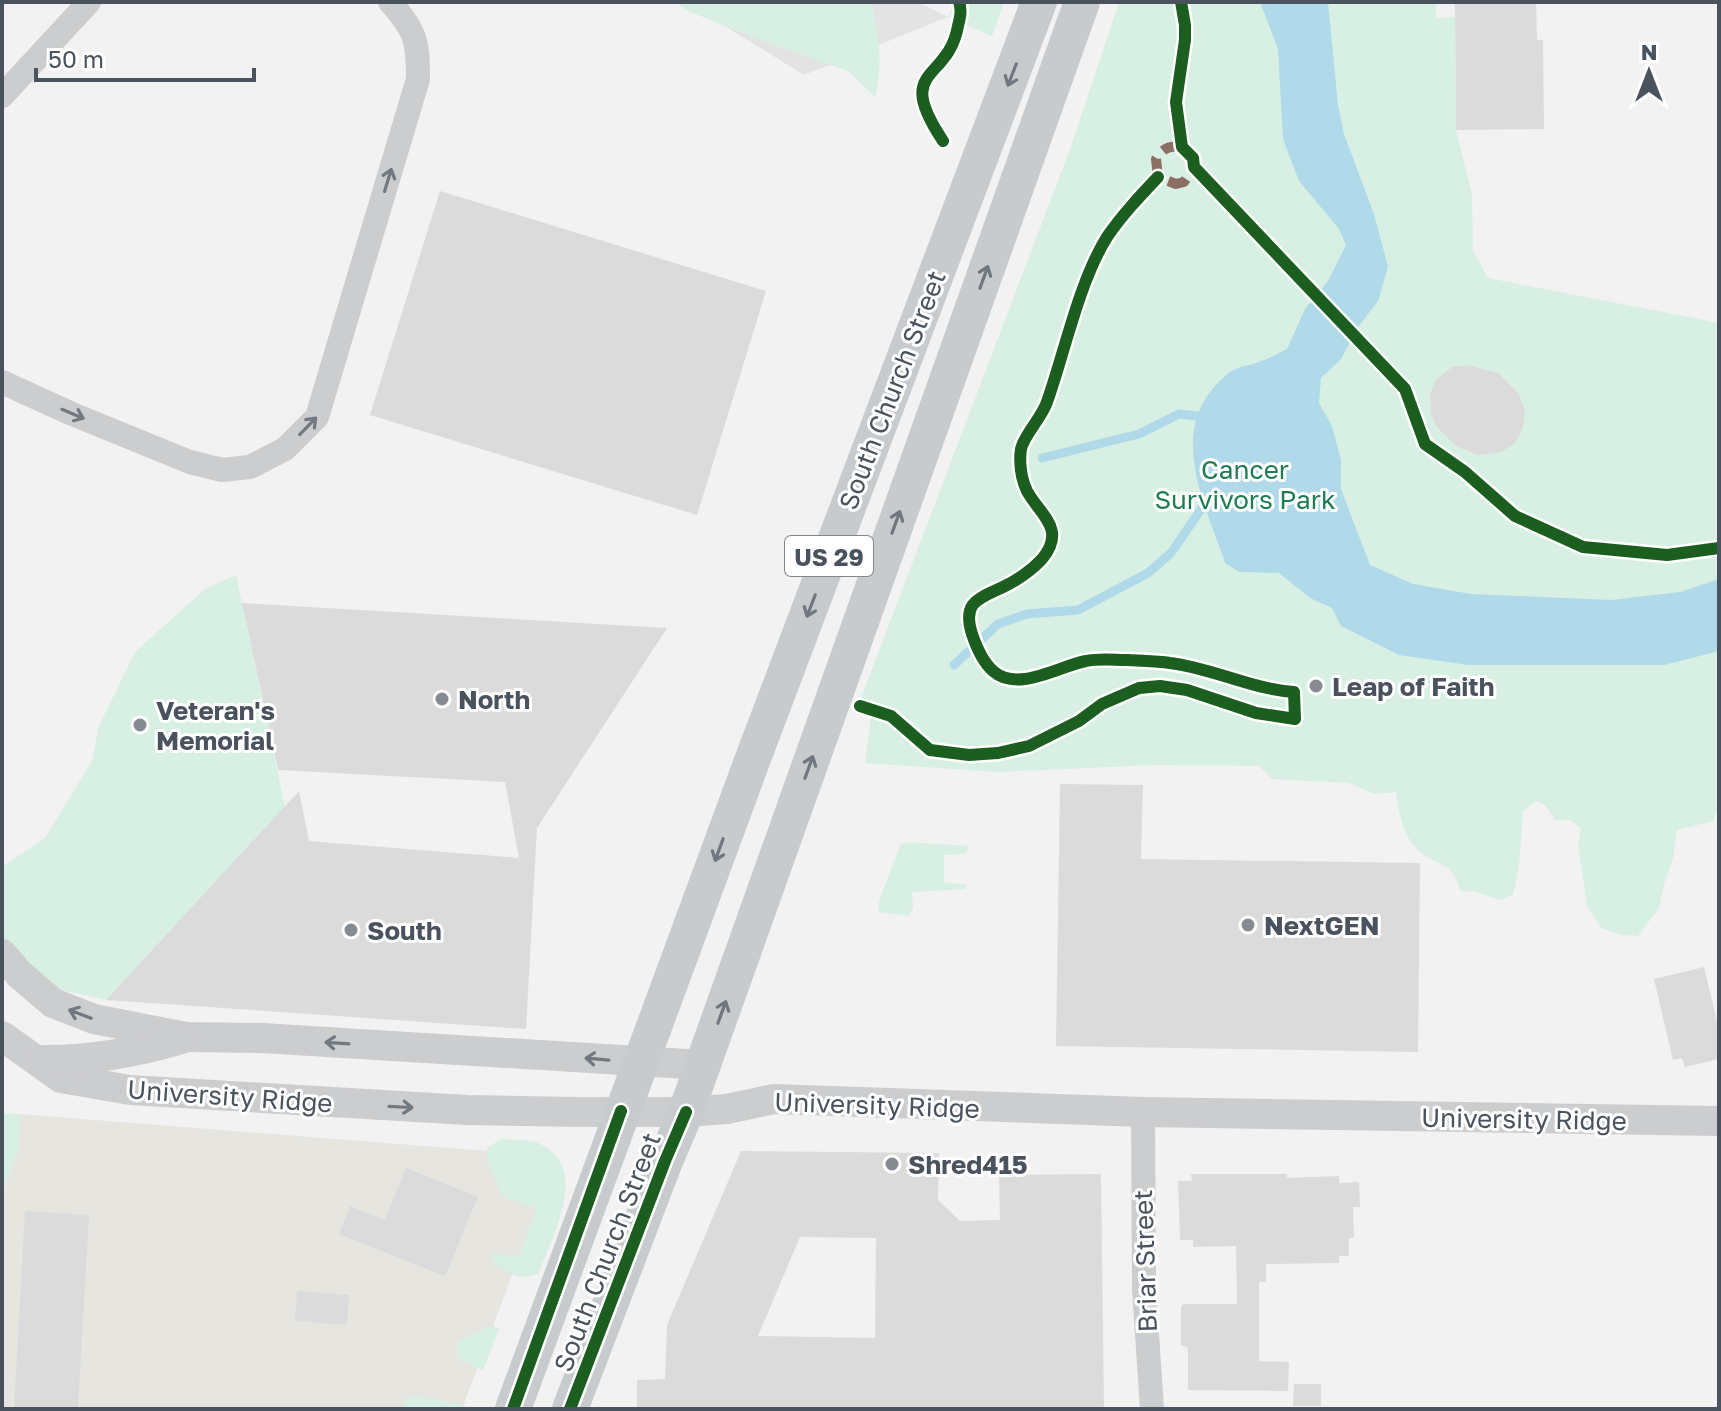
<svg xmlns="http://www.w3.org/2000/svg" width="1721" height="1411" viewBox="0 0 1721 1411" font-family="'Golos Text',sans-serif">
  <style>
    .commercial { fill: #e6e5e0 }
    .education { fill: #e4e3e3 }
    .green { fill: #d8efe3 }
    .water { fill: #b0daea }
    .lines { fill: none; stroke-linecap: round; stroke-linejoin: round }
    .stream { stroke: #b0daea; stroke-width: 9 }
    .building { fill: #dbdbdc; fill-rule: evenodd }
    .minor { stroke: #cccdcf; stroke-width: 24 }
    .tertiary { stroke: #cccdcf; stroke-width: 30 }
    .primary { stroke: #c8cbce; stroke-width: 36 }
    .quiet { stroke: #8d6e63; stroke-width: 10; stroke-dasharray: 20 10; stroke-linecap: butt }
    .cycleway-casing { stroke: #fff; stroke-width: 17 }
    .cycleway { stroke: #1b5e20; stroke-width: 12 }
    .oneway { stroke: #70777f }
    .oneway2 { stroke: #71787f }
    .poi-dot { fill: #858b91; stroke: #fff; stroke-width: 3 }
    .labels { text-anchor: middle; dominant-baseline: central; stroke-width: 6; stroke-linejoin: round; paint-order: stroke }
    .shield { fill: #fff; stroke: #80878e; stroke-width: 2 }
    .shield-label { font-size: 24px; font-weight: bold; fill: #4a535d }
    .street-label { font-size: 26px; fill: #4a535d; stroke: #fff }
    .park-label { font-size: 26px; fill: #1e7b54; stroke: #fff }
    .poi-label { font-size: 26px; font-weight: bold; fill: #4a535d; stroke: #fff; text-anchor: start }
  </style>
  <rect width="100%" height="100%" fill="#f2f2f2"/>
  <path class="commercial" d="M 20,1114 L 526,1154 L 546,1184 L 462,1409 L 2,1409 L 2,1194 L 18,1148 Z"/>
  <path class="education" d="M 686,2 L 918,2 L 948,17 L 804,75 Z"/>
  <g class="green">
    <path d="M 674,2 L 870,2 C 880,31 883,68 875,97 L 848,71 L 765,42 L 688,11 Z"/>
    <path d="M 955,2 L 1004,2 L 992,36 L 948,17 Z"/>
    <path d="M 1119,2 L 1436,2 L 1436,18 L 1455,17 L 1456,130 L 1472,194 L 1473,251 L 1488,278 L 1719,323 L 1719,803 L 1713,821 L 1677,830 L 1673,858 L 1664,884 L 1659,908 L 1638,936 L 1621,935 L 1601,928 L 1587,906 L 1578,845 L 1581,828 L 1570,820 L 1555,820 L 1546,806 L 1536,801 L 1523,811 L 1519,866 L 1513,895 L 1501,900 L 1475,892 L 1461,891 C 1450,861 1445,869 1423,854 C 1403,840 1399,814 1396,792 L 1375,794 L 1349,783 L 1272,779 L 1259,766 L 1155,765 L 998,772 L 865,763 L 871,717 L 856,711 L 1070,149 Z"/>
    <path d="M 236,575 L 285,807 L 106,1000 L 43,986 L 4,940 L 2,934 L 2,867 L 45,838 L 92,761 L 99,726 L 135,652 L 205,589 Z"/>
    <path d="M 906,842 L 968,846 L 968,850 L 964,854 L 944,855 L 944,882 L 967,885 L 966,889 L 912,892 L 913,908 L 908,916 L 879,912 L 879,901 L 900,846 Z"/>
    <path d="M 2,1113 L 20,1114 L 18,1148 L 2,1194 Z"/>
    <path d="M 501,1139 C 512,1140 528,1139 538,1143 C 592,1166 552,1236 539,1273 C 520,1282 506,1273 492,1261 L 492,1253 L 519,1256 L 536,1209 L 501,1196 L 487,1160 L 487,1148 Z"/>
    <path d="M 492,1325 L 499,1329 L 483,1370 L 458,1359 L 456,1342 Z"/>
    <path d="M 420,1396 L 462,1405 L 466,1409 L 403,1409 L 403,1403 L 410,1397 Z"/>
  </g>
  <path class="water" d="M 1260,2 L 1328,2 L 1338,105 L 1344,134 L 1374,214 L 1388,267 L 1378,301 L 1359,326 L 1341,359 L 1321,378 L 1319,403 L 1332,426 L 1341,460 L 1341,489 L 1370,565 L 1413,584 L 1471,594 L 1611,600 L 1680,592 L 1719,579 L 1719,651 L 1664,665 L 1468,665 L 1399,655 L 1341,626 L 1332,608 L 1310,598 L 1279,573 L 1239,572 L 1225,563 C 1203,498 1163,424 1230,372 C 1238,366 1250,366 1259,362 C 1269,359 1278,353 1287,349 L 1305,309 L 1328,281 L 1346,245 L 1339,229 L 1299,181 L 1283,139 L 1278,49 Z"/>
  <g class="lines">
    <g class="stream">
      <path d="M 1042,458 L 1139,434 L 1179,414 L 1206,417"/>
      <path d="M 954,665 L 998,624 L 1027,614 L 1078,610 L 1148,573 L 1171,553 L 1204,505 L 1217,500"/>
    </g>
  </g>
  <g class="building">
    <path d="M 1455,2 L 1536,2 L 1537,40 L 1543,40 L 1544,129 L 1456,130 Z"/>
    <path d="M 440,191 L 766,291 L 697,515 L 370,415 Z"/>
    <path d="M 1467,365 L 1498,373 L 1519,394 L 1525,411 L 1523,428 L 1515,443 L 1501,452 L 1478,455 L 1456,446 L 1437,427 L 1431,414 L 1430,395 L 1436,380 L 1452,367 Z"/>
    <path d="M 242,603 L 667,628 L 537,828 L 526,1029 L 106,1000 L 299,791 L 309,841 L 519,858 L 505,782 L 278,770 Z"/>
    <path d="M 1060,784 L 1143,785 L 1141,859 L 1420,863 L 1418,1052 L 1056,1046 Z"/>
    <path d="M 1704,967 L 1719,1030 L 1719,1059 L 1685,1067 L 1682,1058 L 1673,1060 L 1654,979 Z"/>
    <path d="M 741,1151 L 939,1153 L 938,1200 L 960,1221 L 1000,1220 L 999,1175 L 1101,1174 L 1104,1409 L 637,1409 L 637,1380 L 665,1379 L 667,1325 ZM 800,1237 L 876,1238 L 875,1338 L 758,1336 Z"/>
    <path d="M 406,1168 L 478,1197 L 445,1276 L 339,1234 L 350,1206 L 385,1220 Z"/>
    <path d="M 1191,1174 L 1287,1174 L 1287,1178 L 1339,1176 L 1339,1183 L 1359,1182 L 1360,1207 L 1353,1207 L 1354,1238 L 1349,1238 L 1349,1256 L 1339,1256 L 1339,1263 L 1266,1264 L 1266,1282 L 1259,1282 L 1259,1361 L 1289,1362 L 1288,1391 L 1188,1390 L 1188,1348 L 1181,1345 L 1181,1307 L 1183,1304 L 1237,1304 L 1236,1246 L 1193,1247 L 1193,1240 L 1180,1240 L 1178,1181 L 1192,1181 Z"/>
    <path d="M 25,1211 L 89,1215 L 78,1409 L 14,1409 Z"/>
    <path d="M 297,1291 L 349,1295 L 347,1325 L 295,1321 Z"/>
    <path d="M 1294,1384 L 1321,1384 L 1321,1406 L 1293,1406 Z"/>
  </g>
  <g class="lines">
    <g class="minor">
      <path d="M 2,96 L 89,2"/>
      <path d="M 2,382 L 72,414 L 190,462 L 222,470 L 250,467 L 285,449 L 317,417 L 418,79 C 418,41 416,31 390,2"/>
      <path d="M 1143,1112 L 1144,1289 L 1152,1409"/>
    </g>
    <g class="tertiary">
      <path d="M 2,954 L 19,974 L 53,1003 L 94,1019 L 186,1037 L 262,1038 L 703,1065"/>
      <path d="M 2,1036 L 61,1078 L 130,1090 L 467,1110 L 576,1112 L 686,1112 L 727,1109 L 774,1099 L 1143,1112 L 1719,1121"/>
      <path d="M 39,1060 C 88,1061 134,1053 181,1039"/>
    </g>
    <g class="primary">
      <path d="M 513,1409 L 752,761 L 1039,2"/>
      <path d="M 570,1409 L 665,1161 L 686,1112 L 1082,2"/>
    </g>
    <path class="quiet" d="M 1182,147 C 1169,145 1162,149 1156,159 L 1158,177 L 1176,184 L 1184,182 L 1194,167"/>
    <g class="cycleway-casing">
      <g id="cycleway">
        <path d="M 1181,2 L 1185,25 L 1185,40 L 1176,102 L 1182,147 L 1193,158 L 1194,167 L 1405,389 L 1425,444 L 1465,472 L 1515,516 L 1583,547 L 1667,555 L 1719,548"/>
        <path d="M 943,141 C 893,66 948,83 958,26 C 960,18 962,10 959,2"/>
        <path d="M 860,706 L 891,716 L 930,750 L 969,755 L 998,753 L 1029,746 L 1079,721 L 1102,704 L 1139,688 L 1160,686 L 1187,690 L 1256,713 L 1295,719 L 1294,692 C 1251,689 1212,668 1170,663 C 1156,661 1142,661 1128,660 C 1115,660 1099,658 1086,661 C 1059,666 1018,693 993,671 C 983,662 976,646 972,634 C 962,602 978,599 1003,587 C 1016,581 1032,570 1042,559 C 1067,529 1040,515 1027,491 C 1021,479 1019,462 1021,449 C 1024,435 1041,419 1047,402 C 1065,351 1079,282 1107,237 C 1122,215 1140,196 1158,177"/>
        <path d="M 513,1409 L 621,1111"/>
        <path d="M 570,1409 L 665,1161 L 686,1112"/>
      </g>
    </g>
    <use href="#cycleway" class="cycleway"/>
  </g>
  <defs><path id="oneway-shaft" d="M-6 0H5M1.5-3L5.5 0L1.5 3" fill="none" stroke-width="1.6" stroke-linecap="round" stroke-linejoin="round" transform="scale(2)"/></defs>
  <g class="oneway">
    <use href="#oneway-shaft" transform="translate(1012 75) rotate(111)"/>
    <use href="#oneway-shaft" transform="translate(984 277) rotate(-70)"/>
    <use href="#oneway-shaft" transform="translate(896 522) rotate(-70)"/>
    <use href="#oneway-shaft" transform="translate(811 606) rotate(111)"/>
    <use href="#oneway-shaft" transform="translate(809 767) rotate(-70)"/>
    <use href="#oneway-shaft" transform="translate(719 850) rotate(110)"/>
    <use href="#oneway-shaft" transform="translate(722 1012) rotate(-70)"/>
  </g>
  <g class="oneway2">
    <use href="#oneway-shaft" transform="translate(388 180) rotate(-73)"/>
    <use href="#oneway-shaft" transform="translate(73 414) rotate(23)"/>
    <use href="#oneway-shaft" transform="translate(308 426) rotate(-46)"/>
    <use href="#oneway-shaft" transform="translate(80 1014) rotate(-159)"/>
    <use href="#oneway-shaft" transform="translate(337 1043) rotate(-176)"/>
    <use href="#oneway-shaft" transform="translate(597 1059) rotate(-175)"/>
    <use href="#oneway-shaft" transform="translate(401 1107) rotate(3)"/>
  </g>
  <g class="poi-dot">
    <circle cx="1316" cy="686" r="8"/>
    <circle cx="442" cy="699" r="8"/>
    <circle cx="140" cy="725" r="8"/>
    <circle cx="1248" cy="925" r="8"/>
    <circle cx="351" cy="930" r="8"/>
    <circle cx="892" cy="1164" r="8"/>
  </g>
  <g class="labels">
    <rect class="shield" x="785" y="536" width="88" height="40" rx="6"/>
    <g class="shield-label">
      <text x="829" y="556">US 29</text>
    </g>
    <g class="street-label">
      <text transform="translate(892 390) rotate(-69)">South Church Street</text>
      <text transform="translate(230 1096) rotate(4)">University Ridge</text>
      <text transform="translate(877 1105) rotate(2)">University Ridge</text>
      <text transform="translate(1524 1119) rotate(1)">University Ridge</text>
      <text transform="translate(607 1252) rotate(-69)">South Church Street</text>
      <text transform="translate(1145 1261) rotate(-92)">Briar Street</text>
    </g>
    <g class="park-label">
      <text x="1245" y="469">Cancer<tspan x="1245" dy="30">Survivors Park</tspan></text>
    </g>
    <g class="poi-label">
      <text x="1332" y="686">Leap of Faith</text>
      <text x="458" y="699">North</text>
      <text x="156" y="710">Veteran's<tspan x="156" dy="30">Memorial</tspan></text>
      <text x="1264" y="925">NextGEN</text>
      <text x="367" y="930">South</text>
      <text x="908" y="1164">Shred415</text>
    </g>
  </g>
  <rect width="1721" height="1411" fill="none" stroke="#4a535d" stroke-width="8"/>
  <g transform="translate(1649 72)" stroke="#ffffff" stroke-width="6" paint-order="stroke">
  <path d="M0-6L14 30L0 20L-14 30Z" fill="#4a535d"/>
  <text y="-12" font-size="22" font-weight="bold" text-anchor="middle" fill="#4a535d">N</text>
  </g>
  <path d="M36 68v12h218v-12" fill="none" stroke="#4a535d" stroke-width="4"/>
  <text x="48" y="68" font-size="24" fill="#4a535d" stroke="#ffffff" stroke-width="6" paint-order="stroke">50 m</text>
</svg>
